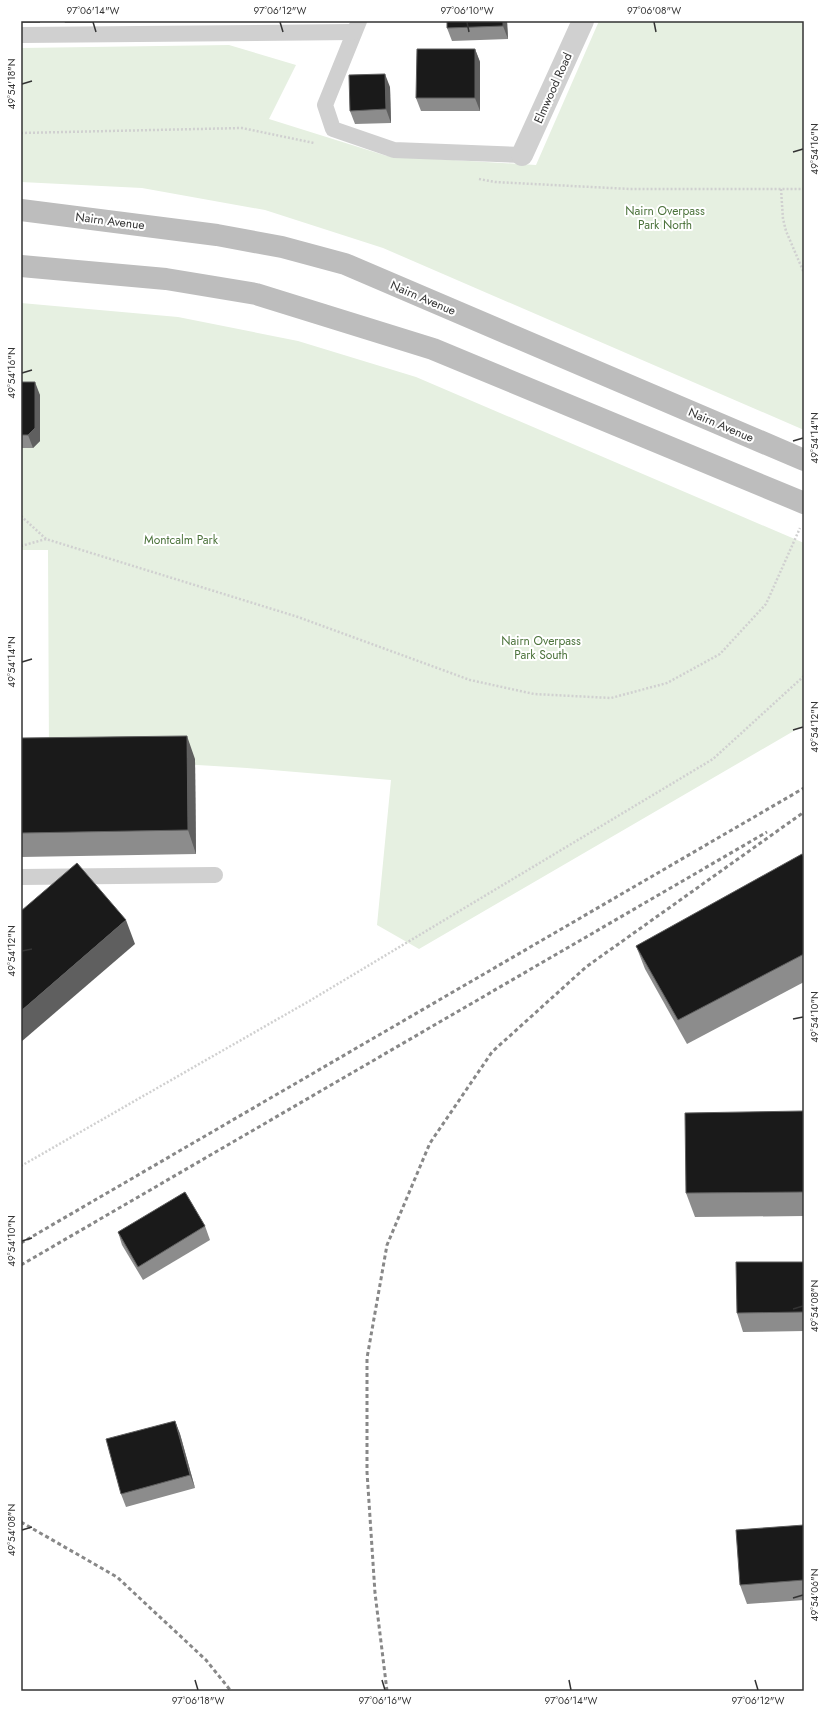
<svg xmlns="http://www.w3.org/2000/svg" width="825" height="1712" viewBox="0 0 825 1712" font-family="Jost,sans-serif">
  <style>
    .green { fill: #e6f0e1 }
    .lines { fill: none; stroke-linecap: round; stroke-linejoin: round }
    .path { stroke: #d0d0d0; stroke-width: 2.5; stroke-dasharray: 2 2; stroke-linecap: butt }
    .lane { stroke: #d0d0d0; stroke-width: 16 }
    .street { stroke: #d0d0d0; stroke-width: 22 }
    .secondary { stroke: #bdbdbd; stroke-width: 22 }
    .rail { stroke: #888; stroke-width: 3; stroke-dasharray: 4 3; stroke-linecap: butt }
    .wall { fill: #8c8c8c }
    .shaded-wall { fill: #5f5f5f }
    .building { fill: #1a1a1a; stroke: #5f5f5f }
    .ticks { fill: none; stroke: #333; stroke-width: 1.5 }
    .labels { text-anchor: middle; dominant-baseline: central; stroke-width: 4; stroke-linejoin: round; paint-order: stroke }
    .street-label { font-size: 12px; fill: #333; stroke: #fff }
    .park-label { font-size: 12px; fill: #4c733c; stroke: #fff }
    .neatline { fill: none; stroke: #333; stroke-width: 1.5 }
    .ticks-label { font-size: 10px; text-anchor: middle; fill: #333 }
  </style>
  <rect width="100%" height="100%" fill="#fff"/>
  <g class="green">
    <path d="M 599,21 L 804,21 L 804,430 L 383,248 L 265,210 L 142,188 L 21,182 L 21,48 L 229,45 L 296,65 L 269,119 L 387,156 L 536,165 Z"/>
    <path d="M 21,303 L 178,317 L 298,341 L 416,377 L 804,543 L 804,725 L 419,949 L 377,925 L 391,780 L 247,768 L 49,756 L 48,550 L 21,550 Z"/>
  </g>
  <g class="lines">
    <g class="path">
      <path d="M 21,133 L 242,128 L 314,143"/>
      <path d="M 479,179 L 495,182 L 630,189 L 804,189"/>
      <path d="M 781,189 L 783,219 L 786,231 L 804,273"/>
      <path d="M 21,516 L 46,539 L 298,617 L 470,680 L 534,694 L 611,698 L 667,683 L 720,654 L 766,604 L 800,528"/>
      <path d="M 21,546 L 46,539"/>
      <path d="M 21,1166 L 311,1000 L 713,759 L 804,676"/>
    </g>
    <g class="lane">
      <path d="M 359,21 L 325,105 L 333,129 L 394,150 L 522,155"/>
      <path d="M 21,35 L 354,32"/>
      <path d="M 21,877 L 215,875"/>
    </g>
    <path class="street" d="M 522,155 L 583,21"/>
    <g class="secondary">
      <path d="M 21,210 L 217,235 L 282,247 L 345,264 L 804,460"/>
      <path d="M 21,266 L 166,279 L 256,294 L 433,349 L 804,503"/>
    </g>
    <g class="rail">
      <path d="M 21,1243 L 804,788"/>
      <path d="M 21,1265 L 767,832"/>
      <path d="M 21,1522 L 117,1577 L 206,1660 L 231,1691"/>
      <path d="M 387,1691 L 375,1593 L 367,1472 L 367,1358 L 387,1245 L 430,1143 L 492,1052 L 586,967 L 804,812"/>
    </g>
  </g>
  <g class="wall">
    <rect x="21" y="21" width="19" height="2"/>
    <path d="M 64,21 L 94,21 L 94,23 L 65,23 Z"/>
    <path d="M 447,21 L 507,21 L 508,39 L 452,41 L 447,28 Z"/>
    <path d="M 475,49 L 480,62 L 480,111 L 421,111 L 416,98 Z"/>
    <path d="M 390,87 L 391,123 L 355,124 L 350,111 Z"/>
    <path d="M 21,382 L 40,395 L 40,441 L 33,448 L 21,448 Z"/>
    <path d="M 21,738 L 195,759 L 196,854 L 21,857 Z"/>
    <path d="M 804,858 L 804,982 L 687,1044 L 645,969 L 636,946 Z"/>
    <path d="M 804,1111 L 804,1216 L 695,1217 L 686,1193 Z"/>
    <path d="M 205,1226 L 210,1240 L 143,1280 L 122,1245 L 118,1232 Z"/>
    <path d="M 804,1262 L 804,1331 L 743,1332 L 737,1313 Z"/>
    <path d="M 175,1421 L 180,1434 L 195,1488 L 126,1507 L 121,1494 Z"/>
    <path d="M 804,1525 L 804,1600 L 747,1604 L 740,1585 Z"/>
  </g>
  <g class="shaded-wall">
    <path d="M 503,21 L 507,21 L 508,39 L 503,26 Z"/>
    <path d="M 475,49 L 480,62 L 480,111 L 475,98 Z"/>
    <path d="M 385,74 L 390,87 L 391,123 L 386,109 Z"/>
    <path d="M 35,382 L 40,395 L 40,441 L 33,448 L 28,435 Z"/>
    <path d="M 21,559 L 22,641 L 21,638 Z"/>
    <path d="M 187,736 L 195,759 L 196,854 L 188,830 Z"/>
    <path d="M 126,920 L 135,944 L 21,1042 L 21,1011 Z"/>
    <path d="M 175,1421 L 180,1434 L 195,1488 L 190,1475 Z"/>
  </g>
  <g class="building">
    <path d="M 447,21 L 503,21 L 503,26 L 447,28 Z"/>
    <path d="M 417,49 L 475,49 L 475,98 L 416,98 Z"/>
    <path d="M 385,74 L 386,109 L 350,111 L 349,75 Z"/>
    <path d="M 21,382 L 35,382 L 35,428 L 28,435 L 21,435 Z"/>
    <path d="M 187,736 L 188,830 L 21,833 L 21,738 Z"/>
    <path d="M 802,854 L 804,858 L 804,954 L 678,1020 L 636,946 Z"/>
    <path d="M 77,863 L 126,920 L 21,1011 L 21,911 Z"/>
    <path d="M 804,1111 L 804,1192 L 686,1193 L 685,1113 Z"/>
    <path d="M 185,1192 L 205,1226 L 138,1267 L 118,1232 Z"/>
    <path d="M 736,1262 L 804,1262 L 804,1312 L 737,1313 Z"/>
    <path d="M 175,1421 L 190,1475 L 121,1494 L 106,1439 Z"/>
    <path d="M 804,1525 L 804,1580 L 740,1585 L 736,1530 Z"/>
  </g>
  <path class="ticks" d="M 93,22 L 96,32M 280,22 L 283,32M 467,22 L 469,32M 654,22 L 656,32M 22,84 L 32,81M 793,152 L 803,149M 22,373 L 32,370M 793,441 L 803,438M 22,662 L 32,659M 793,730 L 803,727M 22,951 L 32,949M 793,1019 L 803,1017M 22,1241 L 32,1238M 793,1309 L 803,1306M 22,1530 L 32,1527M 793,1598 L 803,1595M 195,1680 L 198,1690M 382,1680 L 385,1690M 569,1680 L 571,1690M 755,1680 L 758,1690"/>
  <g class="labels">
    <g class="street-label">
      <text transform="translate(553 88) rotate(-66)">Elmwood Road</text>
      <text transform="translate(110 221) rotate(7)">Nairn Avenue</text>
      <text transform="translate(423 298) rotate(23)">Nairn Avenue</text>
      <text transform="translate(721 425) rotate(23)">Nairn Avenue</text>
    </g>
    <g class="park-label">
      <text x="665" y="211">Nairn Overpass<tspan x="665" dy="14">Park North</tspan></text>
      <text x="181" y="540">Montcalm Park</text>
      <text x="541" y="641">Nairn Overpass<tspan x="541" dy="14">Park South</tspan></text>
    </g>
  </g>
  <rect width="825" height="1712" fill="none" stroke="#ffffff" stroke-width="44"/>
  <rect x="22" y="22" width="781" height="1668" class="neatline"/>
  <g class="ticks-label">
    <text x="93" y="14">97°06'14"W</text>
    <text x="280" y="14">97°06'12"W</text>
    <text x="467" y="14">97°06'10"W</text>
    <text x="654" y="14">97°06'08"W</text>
    <text transform="translate(11 84) rotate(-90)" y="4">49°54'18"N</text>
    <text transform="translate(814 149) rotate(-90)" y="4">49°54'16"N</text>
    <text transform="translate(11 373) rotate(-90)" y="4">49°54'16"N</text>
    <text transform="translate(814 438) rotate(-90)" y="4">49°54'14"N</text>
    <text transform="translate(11 662) rotate(-90)" y="4">49°54'14"N</text>
    <text transform="translate(814 727) rotate(-90)" y="4">49°54'12"N</text>
    <text transform="translate(11 951) rotate(-90)" y="4">49°54'12"N</text>
    <text transform="translate(814 1017) rotate(-90)" y="4">49°54'10"N</text>
    <text transform="translate(11 1241) rotate(-90)" y="4">49°54'10"N</text>
    <text transform="translate(814 1306) rotate(-90)" y="4">49°54'08"N</text>
    <text transform="translate(11 1530) rotate(-90)" y="4">49°54'08"N</text>
    <text transform="translate(814 1595) rotate(-90)" y="4">49°54'06"N</text>
    <text x="198" y="1704">97°06'18"W</text>
    <text x="385" y="1704">97°06'16"W</text>
    <text x="571" y="1704">97°06'14"W</text>
    <text x="758" y="1704">97°06'12"W</text>
  </g>
</svg>
